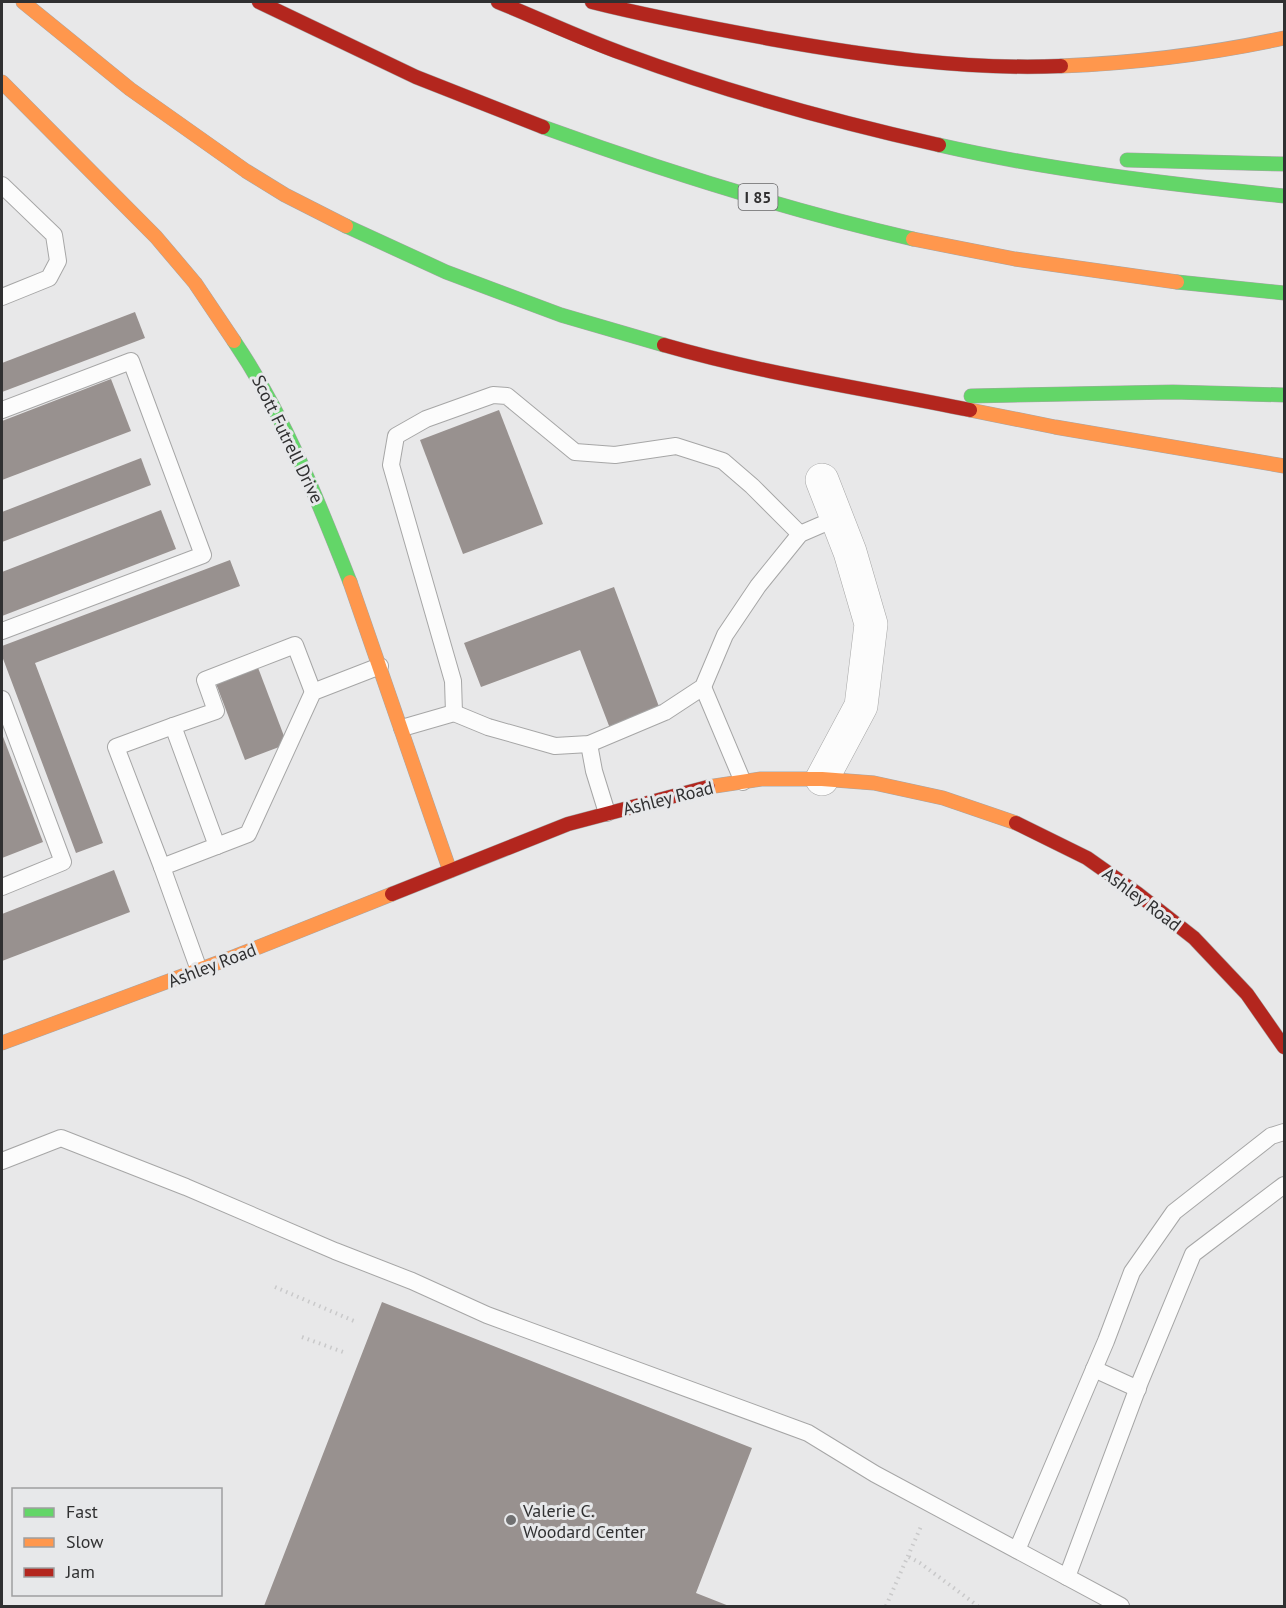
<svg xmlns="http://www.w3.org/2000/svg" width="1286" height="1608" viewBox="0 0 1286 1608" font-family="'PT Sans',sans-serif">
  <style>
    .building { fill: #98918f }
    .lines { fill: none; stroke-linecap: round; stroke-linejoin: round }
    .lane-casing { stroke: #a6a6a6; stroke-width: 18 }
    .street-casing { stroke: #a6a6a6; stroke-width: 34 }
    .fast-casing { stroke: #a6a6a6; stroke-width: 15 }
    .slow-casing { stroke: #a6a6a6; stroke-width: 15 }
    .jam-casing { stroke: #a6a6a6; stroke-width: 15 }
    .path { stroke: #c9c9ca; stroke-width: 4; stroke-dasharray: 1.5 4.5; stroke-linecap: butt }
    .lane { stroke: #fcfcfc; stroke-width: 16 }
    .street { stroke: #fcfcfc; stroke-width: 33 }
    .fast { stroke: #63d668; stroke-width: 14 }
    .slow { stroke: #ff974d; stroke-width: 14 }
    .jam { stroke: #b3261e; stroke-width: 14 }
    .poi-dot { fill: #707071; stroke: #e7e8ea; stroke-width: 2 }
    .labels { text-anchor: middle; dominant-baseline: central; stroke-width: 6; stroke-linejoin: round; paint-order: stroke }
    .shield { fill: #e7e8ea; stroke: #676768; stroke-width: 1.5 }
    .shield-label { font-size: 16px; font-weight: bold; fill: #303031 }
    .street-label { font-size: 18px; fill: #303031; stroke: #e7e8ea }
    .poi-label { font-size: 18px; fill: #303031; stroke: #e7e8ea; text-anchor: start }
  </style>
  <rect width="100%" height="100%" fill="#e8e8e9"/>
  <g class="building">
    <path d="M 135,312 L 145,338 L 2,392 L 2,363 Z"/>
    <path d="M 111,379 L 131,431 L 2,480 L 2,421 Z"/>
    <path d="M 499,410 L 543,524 L 463,554 L 420,440 Z"/>
    <path d="M 141,458 L 151,485 L 2,542 L 2,512 Z"/>
    <path d="M 161,510 L 176,549 L 2,616 L 2,572 Z"/>
    <path d="M 230,560 L 240,586 L 35,663 L 103,843 L 76,853 L 2,656 L 2,646 Z"/>
    <path d="M 614,587 L 661,712 L 611,731 L 580,650 L 481,687 L 464,643 Z"/>
    <path d="M 257,665 L 287,744 L 245,760 L 215,681 Z"/>
    <path d="M 2,734 L 43,842 L 2,858 Z"/>
    <path d="M 114,870 L 130,912 L 2,961 L 2,914 Z"/>
    <path d="M 382,1302 L 752,1448 L 696,1593 L 729,1606 L 264,1606 Z"/>
  </g>
  <g class="lines">
    <g class="lane-casing">
      <g id="lane">
        <path d="M 2,185 L 54,235 L 58,261 L 49,278 L 2,297"/>
        <path d="M 2,410 L 131,361 L 203,555 L 2,631"/>
        <path d="M 703,687 L 743,782"/>
        <path d="M 2,699 L 63,862 L 2,887"/>
        <path d="M 454,713 L 453,681 L 391,465 L 396,436 L 426,419 L 493,395 L 507,396 L 575,452 L 615,455 L 676,446 L 723,461 L 752,486 L 800,534"/>
        <path d="M 402,728 L 454,713 L 488,727 L 555,746 L 589,744 L 665,712 L 703,687 L 725,635 L 758,586 L 800,534 L 837,518"/>
        <path d="M 589,744 L 594,771 L 607,813"/>
        <path d="M 217,846 L 173,726 L 216,711 L 205,680 L 295,645 L 313,692"/>
        <path d="M 162,867 L 116,747 L 173,726"/>
        <path d="M 199,970 L 162,867 L 248,834 L 313,692 L 380,666"/>
        <path d="M 2,1161 L 61,1138 L 186,1187 L 335,1251 L 412,1281 L 487,1315 L 808,1433 L 875,1474 L 1121,1606"/>
        <path d="M 1094,1369 L 1138,1389"/>
        <path d="M 1017,1550 L 1106,1341 L 1132,1272 L 1174,1212 L 1271,1136 L 1284,1132"/>
        <path d="M 1067,1577 L 1140,1382 L 1193,1254 L 1284,1185"/>
      </g>
    </g>
    <g class="street-casing">
      <path id="street" d="M 822,779 L 861,706 L 871,624 L 850,552 L 822,480"/>
    </g>
    <g class="fast-casing">
      <g id="fast">
        <path d="M 543,127 C 664,171 788,210 913,239"/>
        <path d="M 939,145 C 1053,171 1169,184 1284,196"/>
        <path d="M 1127,160 L 1284,164"/>
        <path d="M 346,226 L 446,272 L 561,315 L 664,345"/>
        <path d="M 1177,282 L 1284,293"/>
        <path d="M 234,341 C 284,415 317,498 350,582"/>
        <path d="M 971,396 L 1173,392 L 1284,395"/>
      </g>
    </g>
    <g class="slow-casing">
      <g id="slow">
        <path d="M 23,2 L 130,89 L 246,171 L 285,195 L 346,226"/>
        <path d="M 1061,66 C 1136,63 1210,54 1284,38"/>
        <path d="M 2,82 L 156,237 L 195,283 L 234,341"/>
        <path d="M 913,239 L 1015,259 L 1177,282"/>
        <path d="M 970,410 L 1055,427 L 1284,466"/>
        <path d="M 350,582 L 450,871"/>
        <path d="M 708,787 L 761,779 L 822,779 L 874,783 L 943,798 L 1016,823"/>
        <path d="M 2,1043 L 236,956 L 392,894"/>
      </g>
    </g>
    <g class="jam-casing">
      <g id="jam">
        <path d="M 259,2 L 416,77 L 543,127"/>
        <path d="M 498,2 C 540,19 582,39 624,54 C 727,92 832,121 939,145"/>
        <path d="M 592,2 C 651,17 711,28 771,39 C 867,56 963,70 1061,66"/>
        <path d="M 664,345 C 764,374 868,389 970,410"/>
        <path d="M 1016,823 L 1087,858 L 1138,894 L 1194,938 L 1247,994 L 1284,1047"/>
        <path d="M 392,894 L 568,824 L 708,787"/>
      </g>
    </g>
    <g class="path">
      <path d="M 275,1287 L 354,1321"/>
      <path d="M 302,1337 L 343,1352"/>
      <path d="M 909,1557 L 920,1563 L 978,1606"/>
      <path d="M 886,1606 L 922,1524"/>
    </g>
    <use href="#lane" class="lane"/>
    <use href="#street" class="street"/>
    <use href="#fast" class="fast"/>
    <use href="#slow" class="slow"/>
    <use href="#jam" class="jam"/>
  </g>
  <circle class="poi-dot" cx="511" cy="1520" r="6"/>
  <g class="labels">
    <rect class="shield" x="738.5" y="184" width="39" height="26" rx="4.5"/>
    <g class="shield-label">
      <text x="758" y="197">I 85</text>
    </g>
    <g class="street-label">
      <text transform="translate(288 439) rotate(64)">Scott Futrell Drive</text>
      <text transform="translate(668 798) rotate(-14)">Ashley Road</text>
      <text transform="translate(1142 899) rotate(37)">Ashley Road</text>
      <text transform="translate(212 965) rotate(-21)">Ashley Road</text>
    </g>
    <g class="poi-label">
      <text x="523" y="1510">Valerie C.<tspan x="523" dy="21">Woodard Center</tspan></text>
    </g>
  </g>
  <rect width="1286" height="1608" fill="none" stroke="#303031" stroke-width="6"/>
  <rect x="12" y="1488" width="210" height="108" fill="#e7e8ea" stroke="#9e9ea0" stroke-width="1.5"/>
  <rect x="24" y="1508" width="30" height="9" fill="#63d668" stroke="#9e9ea0" stroke-width="1.5"/>
  <text x="66" y="1518" font-size="18" fill="#303031">Fast</text>
  <rect x="24" y="1538" width="30" height="9" fill="#ff974d" stroke="#9e9ea0" stroke-width="1.5"/>
  <text x="66" y="1548" font-size="18" fill="#303031">Slow</text>
  <rect x="24" y="1568" width="30" height="9" fill="#b3261e" stroke="#9e9ea0" stroke-width="1.5"/>
  <text x="66" y="1578" font-size="18" fill="#303031">Jam</text>
</svg>
